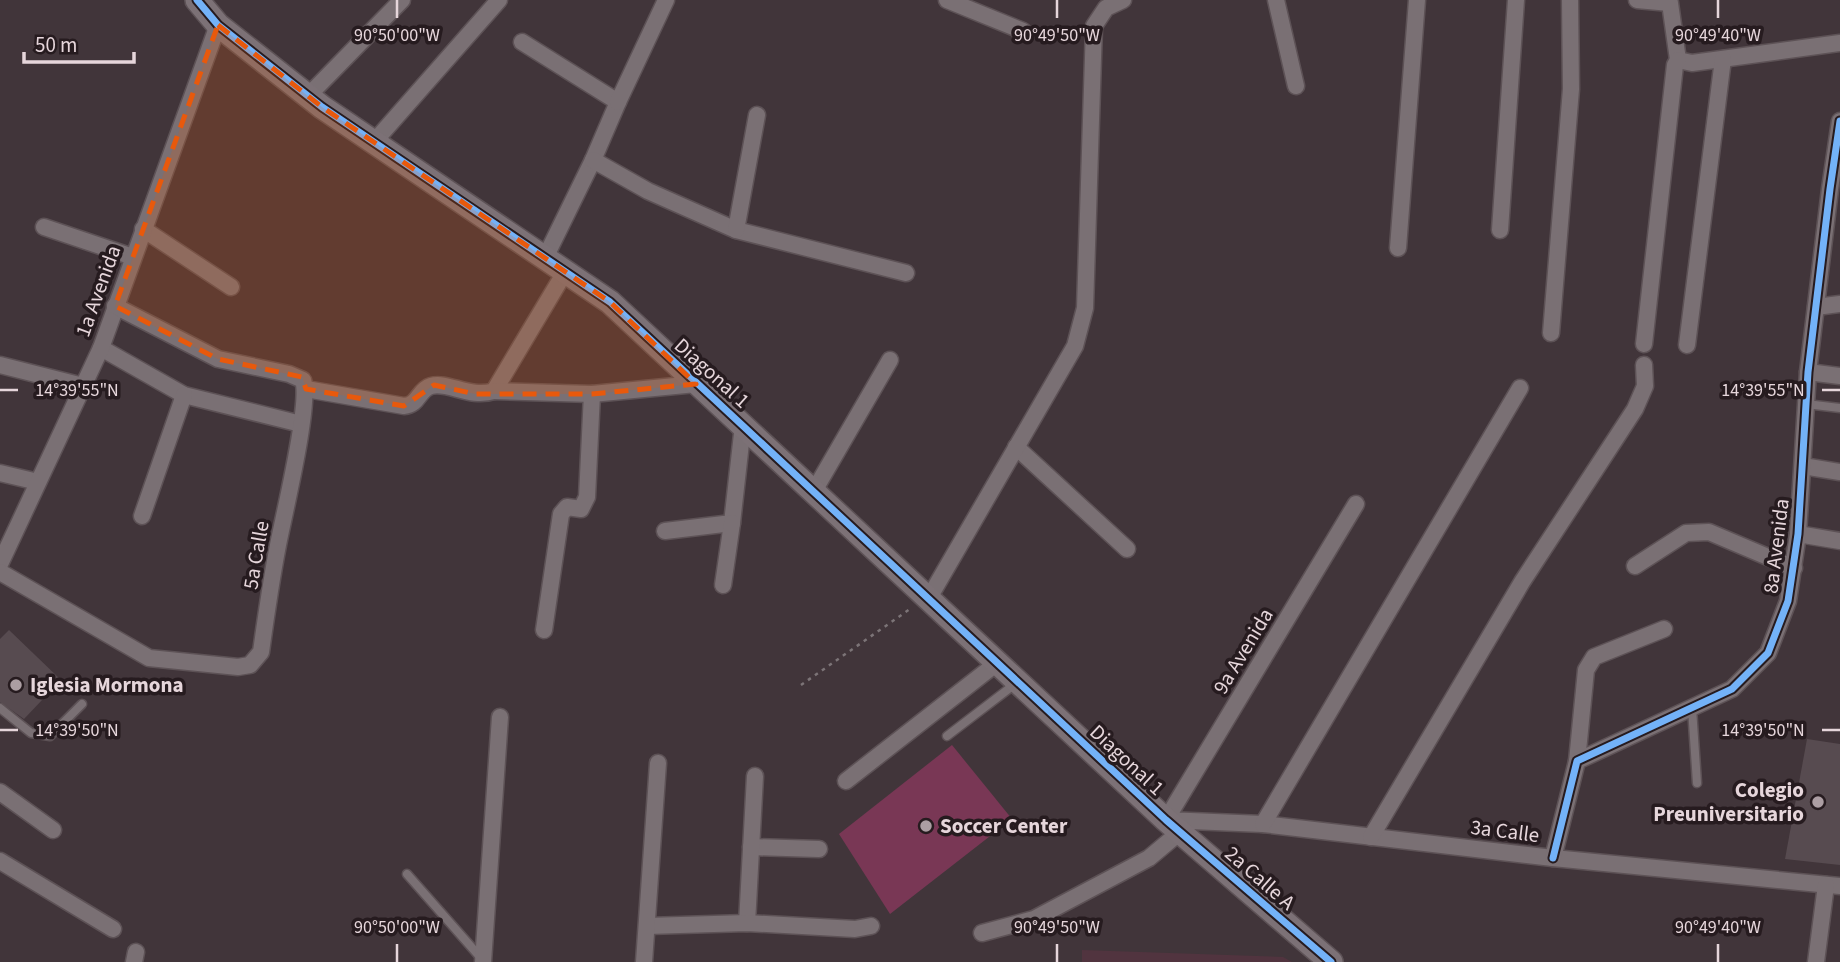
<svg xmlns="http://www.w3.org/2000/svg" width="1840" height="962" viewBox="0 0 1840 962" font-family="'Source Sans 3',sans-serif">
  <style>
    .built { fill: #51343f }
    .green { fill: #793755 }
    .building { fill: #574b50 }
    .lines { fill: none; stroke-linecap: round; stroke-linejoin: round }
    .lane-casing { stroke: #5d5256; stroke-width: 11 }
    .street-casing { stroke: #5d5256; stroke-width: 19 }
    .secondary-casing { stroke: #5d5256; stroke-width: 26 }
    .path { stroke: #7c7477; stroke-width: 2.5; stroke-dasharray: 3.5 5; stroke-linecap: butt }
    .lane { stroke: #7a7074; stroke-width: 8 }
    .street { stroke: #7a7074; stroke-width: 16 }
    .secondary { stroke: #7c7176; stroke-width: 23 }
    .cycleway-casing { stroke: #261b1f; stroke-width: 11 }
    .cycleway { stroke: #73b2f8; stroke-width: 7 }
    .marked { fill: #e8590c; fill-opacity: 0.2; stroke: #e8590c; stroke-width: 5; stroke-dasharray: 14 9; stroke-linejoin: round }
    .ticks { fill: none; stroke: #e6d6db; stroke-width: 2.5 }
    .poi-dot { fill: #ac9ea3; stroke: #261b1f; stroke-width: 2.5 }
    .labels { text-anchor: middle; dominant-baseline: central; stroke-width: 7; stroke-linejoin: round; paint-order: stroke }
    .street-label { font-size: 21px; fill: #e6d6db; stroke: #261b1f }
    .poi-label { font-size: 21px; font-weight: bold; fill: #e6d6db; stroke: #261b1f; text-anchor: start }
    .ticks-label { font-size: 18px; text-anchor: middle; fill: #e6d6db; stroke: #261b1f; stroke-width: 7; stroke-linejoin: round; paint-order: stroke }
  </style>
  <rect width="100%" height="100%" fill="#41353a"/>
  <path class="built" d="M 1082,950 L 1283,957 L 1292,962 L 1082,962 Z"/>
  <path class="green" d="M 952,745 L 1012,819 L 890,914 L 839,834 Z"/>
  <g class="building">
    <path d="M 9,630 L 61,680 L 24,719 L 0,702 L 0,639 Z"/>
    <path d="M 1807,739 L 1840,744 L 1840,865 L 1785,859 Z"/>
  </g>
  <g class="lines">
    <g class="lane-casing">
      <g id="lane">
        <path d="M 1806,404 L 1840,408"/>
        <path d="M 0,708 L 31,733 L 50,736 L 82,704"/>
        <path d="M 1692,708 L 1697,783"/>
        <path d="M 947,736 L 1015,684"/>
        <path d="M 407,874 L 481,958"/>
      </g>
    </g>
    <g class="street-casing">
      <g id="street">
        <path d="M 947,0 L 1023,31"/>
        <path d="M 1276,0 L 1296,86"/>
        <path d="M 1637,0 L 1670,3 L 1678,60 L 1692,63 L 1840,43"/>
        <path d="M 522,42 L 618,102 L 593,160 L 545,258"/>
        <path d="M 308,96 L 402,0"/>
        <path d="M 618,102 L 666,0"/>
        <path d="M 374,142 L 499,0"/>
        <path d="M 593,160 L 648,191 L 736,230 L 906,273"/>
        <path d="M 44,227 L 133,257"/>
        <path d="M 143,229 L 231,287"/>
        <path d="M 736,230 L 757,115"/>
        <path d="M 1500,230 L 1516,0"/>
        <path d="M 1398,248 L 1417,0"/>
        <path d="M 1816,307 L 1840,304"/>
        <path d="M 1551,333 L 1571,89 L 1570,0"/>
        <path d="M 1644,344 L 1675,65 L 1678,60"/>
        <path d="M 1687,345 L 1723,59"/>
        <path d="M 101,348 L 184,395 L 301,424"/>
        <path d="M 0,365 L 83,386"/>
        <path d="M 1808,372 L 1840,376"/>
        <path d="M 306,389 L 404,406 C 419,405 418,390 431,386 C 448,381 470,399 494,391 L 565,272"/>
        <path d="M 494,391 L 592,394 L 696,384"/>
        <path d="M 1016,447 L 1127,549"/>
        <path d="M 1803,466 L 1840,472"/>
        <path d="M 0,473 L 38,482"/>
        <path d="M 814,491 L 890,360"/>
        <path d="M 1356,504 L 1166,820 L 1263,824 L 1553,858 L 1840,886"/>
        <path d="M 142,516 L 184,395"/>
        <path d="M 665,531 L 732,523 L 743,425"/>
        <path d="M 1798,534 L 1840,541"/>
        <path d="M 0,564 L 101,348 L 218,25"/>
        <path d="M 1635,566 L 1686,533 L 1709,532 L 1794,568"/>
        <path d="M 0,572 L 149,658 L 238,667 L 250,665 L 261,652 C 266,616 271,581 278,545 C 284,514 311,403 303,380 L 289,374 L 218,359 L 115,306"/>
        <path d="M 723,585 L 732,523"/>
        <path d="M 929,598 L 1075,346 L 1085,308 L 1094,26 L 1106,8 L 1123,0"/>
        <path d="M 544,630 L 561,514 L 567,507 L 581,509 L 587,497 L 592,394"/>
        <path d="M 1577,761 L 1586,670 L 1594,657 L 1664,629"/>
        <path d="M 846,781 L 997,663"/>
        <path d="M 0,792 L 53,830"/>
        <path d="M 1263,824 L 1520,388"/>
        <path d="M 1371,837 L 1522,582 L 1635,409 L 1645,386 L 1644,365"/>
        <path d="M 751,847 L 819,849"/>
        <path d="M 1553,858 L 1577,761 L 1732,689 L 1768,653 L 1788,601 L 1798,534 L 1808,372 L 1830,189 L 1840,121"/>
        <path d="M 0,861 L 113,929"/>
        <path d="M 747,923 L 755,776"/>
        <path d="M 647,926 L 747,923 L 855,929 L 871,926"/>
        <path d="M 982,933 L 1034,919 L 1149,858 L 1180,832"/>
        <path d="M 134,962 L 136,952"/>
        <path d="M 483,962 L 500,717"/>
        <path d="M 644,962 L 658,763"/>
        <path d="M 1816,962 L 1826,885"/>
      </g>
    </g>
    <g class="secondary-casing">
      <path id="secondary" d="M 197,0 L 218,25 L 322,107 L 610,302 L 1166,820 L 1331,962"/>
    </g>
    <path class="path" d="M 801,685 L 910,609"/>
    <use href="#lane" class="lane"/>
    <use href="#street" class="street"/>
    <use href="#secondary" class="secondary"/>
    <g class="cycleway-casing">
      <g id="cycleway">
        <path d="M 197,0 L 218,25 L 322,107 L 610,302 L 1166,820 L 1331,962"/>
        <path d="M 1553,858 L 1577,761 L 1732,689 L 1768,653 L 1788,601 L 1798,534 L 1808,372 L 1830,189 L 1840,121"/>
      </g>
    </g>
    <use href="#cycleway" class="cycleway"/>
  </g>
  <path class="marked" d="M 218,25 L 322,107 L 610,302 L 696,384 L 592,394 L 475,394 L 434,385 L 404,406 L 306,389 L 302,377 L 218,359 L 115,306 Z"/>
  <path class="ticks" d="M 397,0 L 397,18M 1057,0 L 1057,18M 1718,0 L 1718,18M 0,390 L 18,390M 1822,390 L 1840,390M 0,730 L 18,730M 1822,730 L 1840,730M 397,944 L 397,962M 1057,944 L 1057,962M 1718,944 L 1718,962"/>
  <g class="poi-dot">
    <circle cx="16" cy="685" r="7"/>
    <circle cx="1818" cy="802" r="7"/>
    <circle cx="926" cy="826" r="7"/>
  </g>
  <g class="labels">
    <g class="street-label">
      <text transform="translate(98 291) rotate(-70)">1a Avenida</text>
      <text transform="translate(712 373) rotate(42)">Diagonal 1</text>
      <text transform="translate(1776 546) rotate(-83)">8a Avenida</text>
      <text transform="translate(256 555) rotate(-80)">5a Calle</text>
      <text transform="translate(1243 651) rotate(-59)">9a Avenida</text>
      <text transform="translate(1127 760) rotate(43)">Diagonal 1</text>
      <text transform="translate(1505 831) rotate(7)">3a Calle</text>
      <text transform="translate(1260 878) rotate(41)">2a Calle A</text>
    </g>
    <g class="poi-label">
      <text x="30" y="685">Iglesia Mormona</text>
      <text x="1804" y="790" text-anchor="end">Colegio<tspan x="1804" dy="24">Preuniversitario</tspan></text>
      <text x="940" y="826">Soccer Center</text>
    </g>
  </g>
  <g class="ticks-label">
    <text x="397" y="41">90°50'00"W</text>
    <text x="1057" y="41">90°49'50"W</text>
    <text x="1718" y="41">90°49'40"W</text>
    <text x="77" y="396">14°39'55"N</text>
    <text x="1763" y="396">14°39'55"N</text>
    <text x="77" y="736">14°39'50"N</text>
    <text x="1763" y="736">14°39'50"N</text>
    <text x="397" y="933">90°50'00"W</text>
    <text x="1057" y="933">90°49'50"W</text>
    <text x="1718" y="933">90°49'40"W</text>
  </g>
  <path d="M24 52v10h110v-10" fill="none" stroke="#e6d6db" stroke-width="3.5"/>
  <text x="35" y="52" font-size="21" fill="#e6d6db" stroke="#261b1f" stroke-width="5" paint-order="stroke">50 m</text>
</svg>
